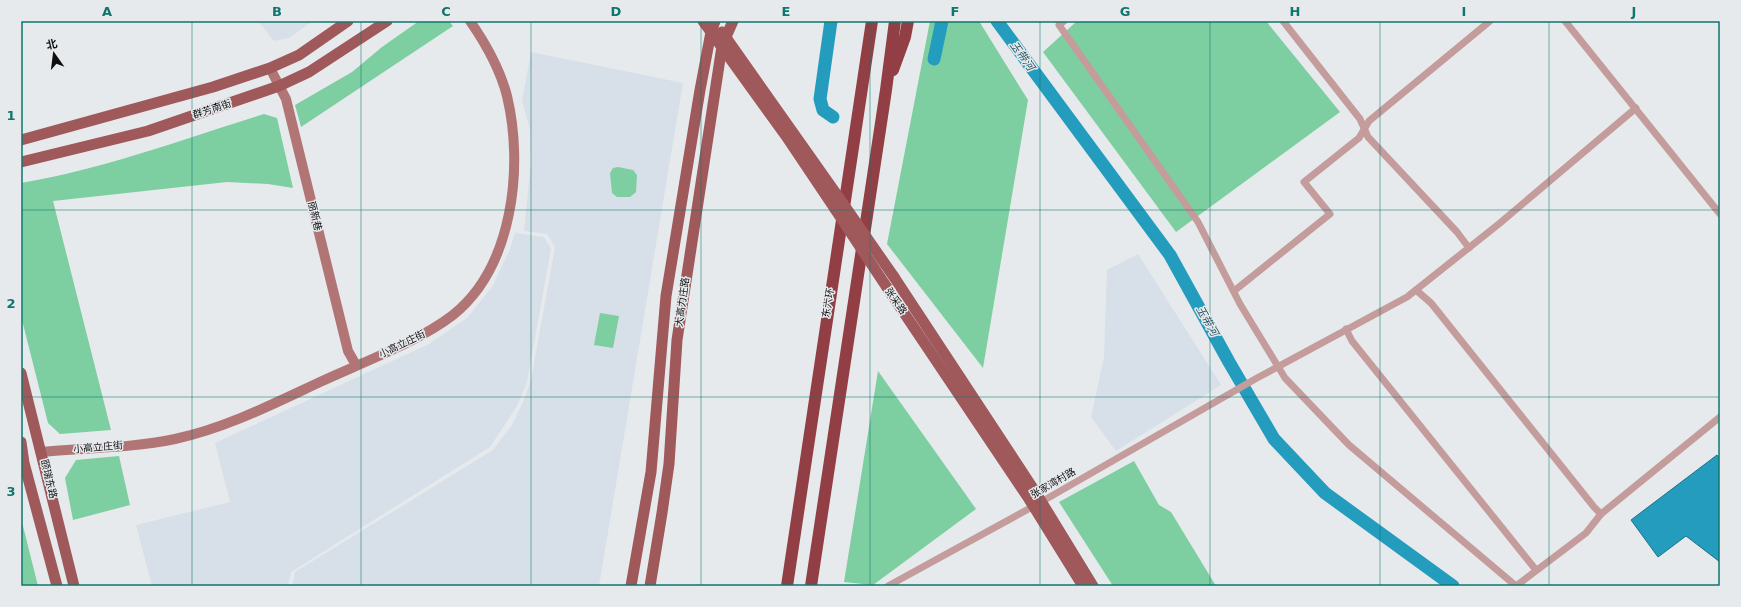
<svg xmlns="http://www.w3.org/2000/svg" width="1741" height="607" viewBox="0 0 1741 607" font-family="'DejaVu Sans','Noto Sans SC',sans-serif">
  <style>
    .built { fill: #d7dfe8 }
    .green { fill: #7dcea0 }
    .water { fill: #249cbe; stroke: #1e728a }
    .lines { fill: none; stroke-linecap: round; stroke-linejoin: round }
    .river { stroke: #249cbe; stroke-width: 13 }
    .street { stroke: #c59c9c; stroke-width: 7 }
    .secondary { stroke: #b17576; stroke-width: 10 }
    .primary { stroke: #a0595b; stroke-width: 11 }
    .highway { stroke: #913f44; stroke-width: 12 }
    .primary-bridge { stroke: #a0595b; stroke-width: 11 }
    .grid { fill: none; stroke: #0f766e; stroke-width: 1; stroke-opacity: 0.55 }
    .labels { text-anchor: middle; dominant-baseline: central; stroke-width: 3; stroke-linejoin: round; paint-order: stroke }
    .street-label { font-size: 10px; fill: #0f0f10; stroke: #e7eaed }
    .water-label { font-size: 11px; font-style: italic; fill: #285766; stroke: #e7eaed }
    .neatline { fill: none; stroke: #0f766e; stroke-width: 1.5 }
    .grid-label { font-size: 13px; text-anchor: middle; font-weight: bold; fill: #0f766e }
  </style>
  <rect width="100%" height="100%" fill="#e7eaed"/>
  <g class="built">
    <path d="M 258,21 L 313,21 L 289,38 L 274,41 Z"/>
    <path d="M 531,52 L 683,83 L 599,586 L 292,586 L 295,572 L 493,450 L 512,425 L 523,402 L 531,380 L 555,247 L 547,234 L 524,231 L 531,162 L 530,129 L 522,101 Z"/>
    <path d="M 515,233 L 544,237 L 551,249 L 527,382 L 517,406 L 490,447 L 291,572 L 288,586 L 152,586 L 136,525 L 230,502 L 215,443 L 429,344 L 467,318 L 492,287 L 510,249 Z"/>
    <path d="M 1138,254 L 1221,385 L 1116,451 L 1091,417 L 1104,357 L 1107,270 Z"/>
  </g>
  <g class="green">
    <path d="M 419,21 L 449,21 L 453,26 L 301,127 L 295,105 L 352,72 L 382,47 Z"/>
    <path d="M 930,21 L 979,21 L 1028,100 L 983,368 L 887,244 Z"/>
    <path d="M 1077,21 L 1266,21 L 1340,112 L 1176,232 L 1043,52 Z"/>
    <path d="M 264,114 L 277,118 L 293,188 L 268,184 L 227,182 L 53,201 L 111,430 L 60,434 L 48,423 L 21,316 L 21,183 C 104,169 184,139 264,114 Z"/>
    <path d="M 618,167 L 633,170 L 637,175 L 636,192 L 630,197 L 617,197 L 612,193 L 610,173 L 613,168 Z"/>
    <path d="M 600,313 L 619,316 L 613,348 L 594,345 Z"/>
    <path d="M 878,371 L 976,509 L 873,585 L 844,582 Z"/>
    <path d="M 119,456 L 130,505 L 73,520 L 65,478 L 76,460 Z"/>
    <path d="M 1134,461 L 1159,505 L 1171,512 L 1216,586 L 1113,586 L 1059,502 Z"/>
    <path d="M 21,518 L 38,586 L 21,586 Z"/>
  </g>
  <path class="water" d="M 1717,455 L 1720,459 L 1720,562 L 1686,536 L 1658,557 L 1631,520 Z"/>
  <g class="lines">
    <g class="river">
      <path d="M 831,21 L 820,99 L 823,110 L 833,117"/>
      <path d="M 997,21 L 1170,255 L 1229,362 L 1274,439 L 1325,493 L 1453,586"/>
      <path d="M 934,59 L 942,21"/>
    </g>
    <g class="street">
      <path d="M 1064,21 L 1059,25 L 1198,222 L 1240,304 L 1285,378 L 1349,445 L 1516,586 L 1586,533 L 1601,514 L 1720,417"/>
      <path d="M 1283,21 L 1360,119 L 1368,137 L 1457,232 L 1469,248"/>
      <path d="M 1565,21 L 1720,214"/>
      <path d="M 1416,290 L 1431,303 L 1594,507 L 1601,514"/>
      <path d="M 1234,291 L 1330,214 L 1304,182 L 1359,138 L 1369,121 L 1490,21"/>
      <path d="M 1346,329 L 1352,341 L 1536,570"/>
      <path d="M 888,586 L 1034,506 L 1257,378 L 1407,297 L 1500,223 L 1636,108"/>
    </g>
    <g class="secondary">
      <path d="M 270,68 L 286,99 L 348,351 L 356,365"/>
      <path d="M 42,452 C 86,448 132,448 175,439 C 226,428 273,404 320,382 C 361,363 418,342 453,315 C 513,267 524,167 507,96 C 500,69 486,44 470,21"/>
    </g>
    <g class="primary">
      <path d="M 703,21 L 786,136 L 835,209"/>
      <path d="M 722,32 L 837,195"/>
      <path d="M 21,140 L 213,87 L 270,68 L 299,55 L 348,21"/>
      <path d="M 21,162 L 148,131 L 279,86 L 309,72 L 387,21"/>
      <path d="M 894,277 L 1036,493 L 1093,586"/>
      <path d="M 888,289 L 1029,499 L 1083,586"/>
      <path d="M 21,373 L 74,586"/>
      <path d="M 21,442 L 24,463 L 57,586"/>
      <path d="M 631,586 L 651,472 L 666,296 L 700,90 L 711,32 L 715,21"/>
      <path d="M 650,586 L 662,513 L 669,464 L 677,340 L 722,46 L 733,21"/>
    </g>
    <g class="highway">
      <path d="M 893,70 L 905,37 L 908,21"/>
      <path d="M 787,586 L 872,21"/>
      <path d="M 811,586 L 886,90 L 895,21"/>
    </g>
    <g class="primary-bridge">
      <path d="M 837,195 L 894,277"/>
      <path d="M 835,209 L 888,289"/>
    </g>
  </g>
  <path class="grid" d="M 192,21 L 192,586M 361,21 L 361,586M 531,21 L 531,586M 701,21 L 701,586M 870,21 L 870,586M 1040,21 L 1040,586M 1210,21 L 1210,586M 1380,21 L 1380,586M 1549,21 L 1549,586M 21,210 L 1720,210M 21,397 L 1720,397"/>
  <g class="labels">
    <g class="street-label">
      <text transform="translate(212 109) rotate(-18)">群芳南街</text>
      <text transform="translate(315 216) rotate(76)">丽新巷</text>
      <text transform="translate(896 301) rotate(56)">张采路</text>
      <text transform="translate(682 302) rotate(-82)">大高力庄路</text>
      <text transform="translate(828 303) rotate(-81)">东六环</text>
      <text transform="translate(402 344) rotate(-26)">小高立庄街</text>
      <text transform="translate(98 447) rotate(-5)">小高立庄街</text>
      <text transform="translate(49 479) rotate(76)">颐瑞东路</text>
      <text transform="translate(1053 483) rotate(-30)">张家湾村路</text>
    </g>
    <g class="water-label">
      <text transform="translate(1022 56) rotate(54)">玉带河</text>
      <text transform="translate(1207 321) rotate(60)">玉带河</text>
    </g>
  </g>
  <rect width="1741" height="607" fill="none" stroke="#e7eaed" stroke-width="44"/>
  <g transform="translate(54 54) rotate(346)" stroke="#e7eaed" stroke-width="3" paint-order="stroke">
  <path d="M0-3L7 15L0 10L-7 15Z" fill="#0f0f10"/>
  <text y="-6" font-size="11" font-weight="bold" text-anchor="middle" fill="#0f0f10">北</text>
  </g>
  <rect x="22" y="22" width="1697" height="563" class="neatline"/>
  <g class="grid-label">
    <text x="107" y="16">A</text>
    <text x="277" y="16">B</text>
    <text x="446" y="16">C</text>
    <text x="616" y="16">D</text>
    <text x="786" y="16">E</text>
    <text x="955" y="16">F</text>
    <text x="1125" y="16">G</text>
    <text x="1295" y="16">H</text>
    <text x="1464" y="16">I</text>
    <text x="1634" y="16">J</text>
    <text x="11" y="120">1</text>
    <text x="11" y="308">2</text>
    <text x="11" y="496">3</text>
  </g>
</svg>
